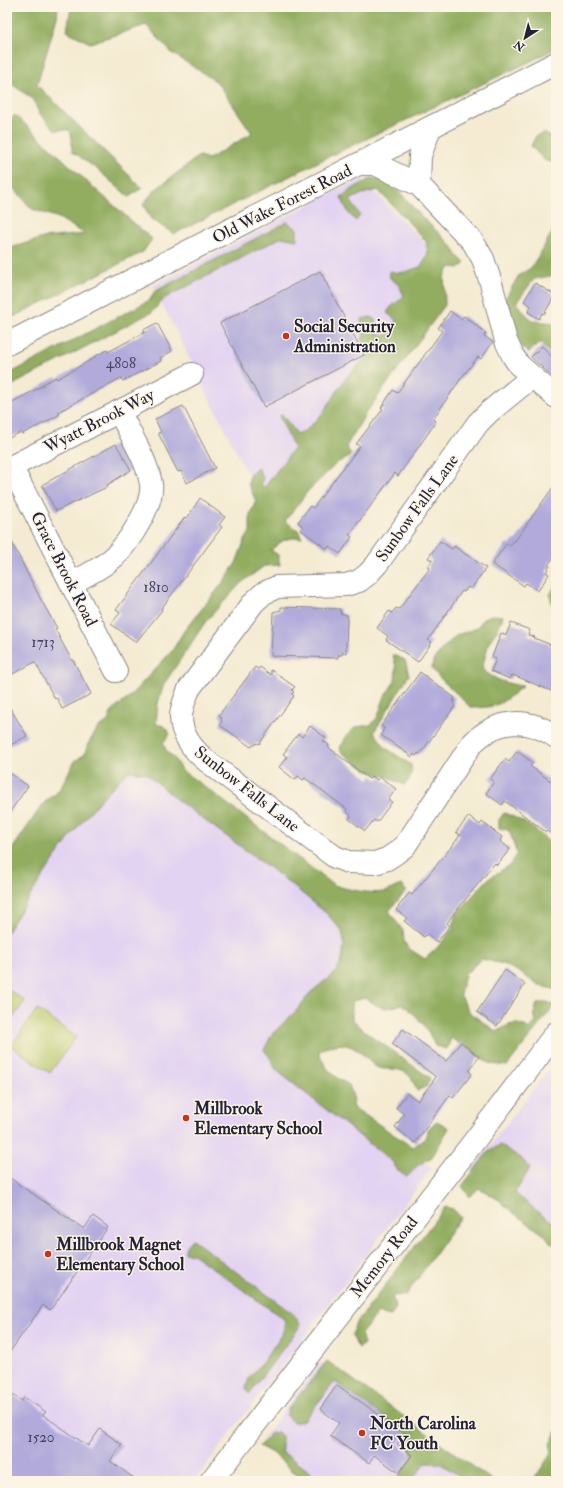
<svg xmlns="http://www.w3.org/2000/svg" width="563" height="1488" viewBox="0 0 563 1488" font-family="'IM FELL Double Pica',serif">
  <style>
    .built { fill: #e3d3f2 }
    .green { fill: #b9c96c; stroke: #6e7654 }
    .forest { fill: #92ad60; stroke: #5a684e }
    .building { fill: #b1aadb }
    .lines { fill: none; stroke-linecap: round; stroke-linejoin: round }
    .minor-casing { stroke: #8b8686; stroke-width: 24 }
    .minor { stroke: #fff; stroke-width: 22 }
    .poi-dot { fill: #c8321e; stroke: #fcf5e5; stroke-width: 1.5 }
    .labels { text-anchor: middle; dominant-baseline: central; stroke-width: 3; stroke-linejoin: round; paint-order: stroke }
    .number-label { font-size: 15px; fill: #464463 }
    .street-label { font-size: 17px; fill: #22223b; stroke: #fcf5e5 }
    .poi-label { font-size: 17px; font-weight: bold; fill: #22223b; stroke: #fcf5e5; text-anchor: start }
  </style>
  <rect width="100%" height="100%" fill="#fcf5e5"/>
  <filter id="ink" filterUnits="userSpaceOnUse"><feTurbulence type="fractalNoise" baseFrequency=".025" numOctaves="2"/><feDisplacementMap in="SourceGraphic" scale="8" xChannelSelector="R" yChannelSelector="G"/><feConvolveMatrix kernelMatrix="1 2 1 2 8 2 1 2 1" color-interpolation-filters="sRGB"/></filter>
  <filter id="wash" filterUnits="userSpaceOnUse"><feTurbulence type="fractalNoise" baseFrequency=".012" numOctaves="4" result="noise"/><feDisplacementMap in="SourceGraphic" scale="16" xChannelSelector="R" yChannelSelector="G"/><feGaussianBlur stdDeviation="0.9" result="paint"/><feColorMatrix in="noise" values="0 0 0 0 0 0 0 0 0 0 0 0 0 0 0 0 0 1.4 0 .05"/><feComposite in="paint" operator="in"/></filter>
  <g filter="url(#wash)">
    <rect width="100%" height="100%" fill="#f4ebd2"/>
    <g class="built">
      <path d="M 361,178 L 445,264 L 267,513 L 153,286 Z"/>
      <path d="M 113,725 L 391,939 L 297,1067 L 432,1168 L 194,1481 L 7,1481 L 7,870 Z"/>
      <path d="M 556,1059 L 556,1235 L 471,1171 Z"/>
      <path d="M 321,1362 L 431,1446 L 480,1481 L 317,1481 L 262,1439 Z"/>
    </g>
    <g class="green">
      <path d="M 7,989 L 25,1001 L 7,1026 Z"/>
      <path d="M 37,1009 L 76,1037 L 50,1073 L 11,1046 Z"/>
    </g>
    <g class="forest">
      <path d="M 7,7 L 58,7 L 57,17 L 37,85 L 142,188 L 129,197 L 98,170 L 72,151 L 72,139 L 70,130 L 55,130 L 39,113 L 33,99 L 7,81 Z"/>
      <path d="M 71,7 L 556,7 L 556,48 L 527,63 L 330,156 L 174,234 L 151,219 L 143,204 L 155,190 L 199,156 L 209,159 L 252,133 L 217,82 L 172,53 L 146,25 L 90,43 L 67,31 Z"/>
      <path d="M 15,115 L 94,188 L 152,239 L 143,252 L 7,320 L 7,249 L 43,238 L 85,234 L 59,218 L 32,209 L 7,181 L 7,122 Z"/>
      <path d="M 544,133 L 556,140 L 556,164 L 544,160 L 531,146 L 536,136 Z"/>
      <path d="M 372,178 L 391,182 L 420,215 L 452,246 L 457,255 L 465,263 L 460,268 L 450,267 L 444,277 L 445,305 L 366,413 L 346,447 L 351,454 L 348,458 L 338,462 L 308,491 L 285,521 L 299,531 L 302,538 C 287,537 282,540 271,550 L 278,555 L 280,565 L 264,566 L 240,584 L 206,621 L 164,684 L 158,703 L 156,724 L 164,726 L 170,734 L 163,743 L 166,750 L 174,758 L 181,770 L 205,787 L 334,885 C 350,890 368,894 385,892 C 389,891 396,886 402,885 L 406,891 L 389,911 L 403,931 L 404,941 L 408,948 L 425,959 L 437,948 L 453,928 L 455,915 L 487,880 L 511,864 L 517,853 C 513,846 513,837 508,830 L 499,828 L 499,820 L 504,813 C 524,820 544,834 556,851 L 556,988 L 554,989 L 539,986 L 521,973 L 503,964 L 481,959 L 465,975 L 460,994 L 470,1013 L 497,1032 C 508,1024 517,1020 529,1029 L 536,1022 L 534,1013 L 537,1004 L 548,1002 L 554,1006 L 507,1066 L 491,1064 L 451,1038 L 447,1049 L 435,1046 C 428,1028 418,1016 402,1004 C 384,1010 382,1010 366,998 L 352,1001 L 352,1019 L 366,1032 L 430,1078 L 427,1086 L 417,1091 C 412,1076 408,1070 391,1069 C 387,1069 382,1069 379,1068 C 373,1066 369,1060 364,1056 C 350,1042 337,1041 319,1051 C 324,1069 333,1076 349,1085 L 354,1100 L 353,1107 L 412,1147 L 424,1140 L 429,1128 L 437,1121 L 449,1128 L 432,1157 L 417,1166 L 407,1177 L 396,1169 L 394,1163 L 276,1070 L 269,1056 L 264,1050 L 272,1034 L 298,1009 L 310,993 L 336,972 L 342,960 L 344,943 L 342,931 L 326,913 L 282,877 L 177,800 L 146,773 L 129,771 C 79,816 43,876 7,932 L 7,859 L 9,854 L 40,808 L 47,800 L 53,796 L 59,790 L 75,761 L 85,754 L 88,744 L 98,728 L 108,721 L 112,711 L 126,700 L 172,651 L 184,631 L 222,584 L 236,563 L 244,542 L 250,532 L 250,514 L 256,501 L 248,484 L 250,474 L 258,468 L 263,478 L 261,483 L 264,488 L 294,448 L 279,416 L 282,415 L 298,435 C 320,423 332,398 346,378 C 352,370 361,364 367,356 L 362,342 L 364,332 L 361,324 L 362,319 L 371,317 L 375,320 L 378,334 L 386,336 L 396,320 L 387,313 L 390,308 L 404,296 L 399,285 L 390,278 L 389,271 L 399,273 L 405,272 L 420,267 L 428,255 L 426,241 L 378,190 L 362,194 L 350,200 L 360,215 L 356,221 L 349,214 L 341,197 L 354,188 Z"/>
      <path d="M 287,222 L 297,229 L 297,240 L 282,237 L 165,298 L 152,312 L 7,388 L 7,375 L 150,300 L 154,292 Z"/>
      <path d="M 556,226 L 556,275 L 534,279 L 516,303 L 532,321 L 556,323 L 556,358 L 540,343 L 528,353 L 514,338 L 505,299 L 519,275 L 531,268 Z"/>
      <path d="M 556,584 L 556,613 L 552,604 L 550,595 Z"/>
      <path d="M 492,615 L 503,616 L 498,629 L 489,642 L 482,669 C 494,680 508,684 523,686 C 501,703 499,709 470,707 C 458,693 443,683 432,669 L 433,661 L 443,648 L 457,635 L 477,628 L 484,618 Z"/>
      <path d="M 393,655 L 405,660 L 409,675 L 374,732 L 386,748 L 411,765 C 412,774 411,780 404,785 L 390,778 L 368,771 L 341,752 L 340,746 L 348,734 L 356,727 L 370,725 L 377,718 L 385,696 L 395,681 L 396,667 Z"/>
      <path d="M 500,1145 L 521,1158 L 530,1168 L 515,1193 L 542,1215 L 556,1224 L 556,1242 L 555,1244 L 550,1242 L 546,1236 L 512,1212 L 499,1200 L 479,1188 L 470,1197 L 462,1186 L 488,1152 Z"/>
      <path d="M 445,1207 L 453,1209 L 461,1217 L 406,1295 L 392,1296 L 396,1308 L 391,1316 L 378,1313 L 361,1334 L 364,1344 L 358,1348 L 352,1335 L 355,1325 Z"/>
      <path d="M 192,1239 L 293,1314 L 301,1325 L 249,1394 L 246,1389 L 249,1378 L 263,1362 L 282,1334 L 284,1329 L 285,1320 L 193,1254 L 184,1253 L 186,1246 Z"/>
      <path d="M 327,1361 L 341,1371 L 493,1481 L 467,1481 L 441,1464 L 426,1463 L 411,1481 L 396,1481 L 413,1456 L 406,1440 L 409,1435 L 335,1382 L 302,1422 L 293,1422 L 286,1416 L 288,1409 Z"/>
      <path d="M 278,1432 L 282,1437 L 282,1452 L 323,1481 L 307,1481 L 290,1469 L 274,1454 L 259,1446 L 271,1433 Z"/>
      <path d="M 556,1432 L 556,1481 L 533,1481 L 552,1452 L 550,1444 Z"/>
    </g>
    <g id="blocks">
      <g class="building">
        <path d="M 320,271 L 364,355 L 264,407 L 220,323 Z"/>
        <path d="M 535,283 L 555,295 L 544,314 L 542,313 L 539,319 L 528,312 L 531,306 L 524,301 Z"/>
        <path d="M 450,311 L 461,319 L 464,316 L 486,333 L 484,336 L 493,342 L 481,359 L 478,357 L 462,377 L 433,419 L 436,422 L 398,476 L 395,473 L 349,535 L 352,537 L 340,554 L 329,546 L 327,549 L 300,529 L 303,527 L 298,522 L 310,506 L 313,508 L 360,446 L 356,444 L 383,409 L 381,408 L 393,390 L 397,393 L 442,331 L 438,328 Z"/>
        <path d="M 157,323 L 172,351 L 160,358 L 161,361 L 123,381 L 121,378 L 58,412 L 60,414 L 46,422 L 22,434 L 21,432 L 7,439 L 7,405 L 44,385 L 43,384 L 56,377 L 57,379 L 94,358 L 94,357 L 107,350 L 108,352 L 145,332 L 143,330 Z"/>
        <path d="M 542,346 L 556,361 L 556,380 L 531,357 Z"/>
        <path d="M 183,406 L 215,468 L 187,483 L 181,471 L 178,472 L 158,433 L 161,432 L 155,419 Z"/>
        <path d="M 116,444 L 131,470 L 107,485 L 107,487 L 56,511 L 42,485 Z"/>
        <path d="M 556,483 L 556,554 L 548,565 L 550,566 L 546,572 L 549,574 L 538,591 L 526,583 L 524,586 L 492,564 L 507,543 L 510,546 L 514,540 L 515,541 Z"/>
        <path d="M 200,498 L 225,517 L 219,525 L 222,527 L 161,609 L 162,610 L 136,642 L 111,624 L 120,613 L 116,610 L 185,517 L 187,518 Z"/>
        <path d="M 7,533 L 41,600 L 57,628 L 55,629 L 72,661 L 73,660 L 91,694 L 62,709 L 57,698 L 55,699 L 35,662 L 7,677 Z"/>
        <path d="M 440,541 L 452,549 L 454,546 L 486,568 L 471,589 L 468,587 L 464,592 L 462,591 L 428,640 L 432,642 L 418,662 L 386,640 L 388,636 L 377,628 L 389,611 L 392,613 L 396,608 L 399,609 L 430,568 L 428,567 L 432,560 L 428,558 Z"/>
        <path d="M 281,607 L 340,609 L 340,613 L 347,615 L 346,653 L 342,653 L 342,655 L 338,655 L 338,658 L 271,656 L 273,612 L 281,610 Z"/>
        <path d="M 511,623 L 530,630 L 528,635 L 535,637 L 534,638 L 556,647 L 556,693 L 518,677 L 512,675 L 510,679 L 491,671 L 496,659 L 492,657 L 501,633 L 506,635 Z"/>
        <path d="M 255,667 L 258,669 L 260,667 L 271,675 L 271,670 L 295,687 L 292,690 L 294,692 L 292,694 L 294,696 L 259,744 L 257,743 L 251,747 L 220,725 L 222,721 L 221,720 L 222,718 L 219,715 Z"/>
        <path d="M 420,672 L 455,698 L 453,701 L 455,702 L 453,704 L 455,706 L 420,754 L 418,753 L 416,756 L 414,754 L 412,757 L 381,735 L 384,728 L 381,726 Z"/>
        <path d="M 7,703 L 27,736 L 7,747 Z"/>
        <path d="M 310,726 L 326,738 L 323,741 L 329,745 L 328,747 L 369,779 L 372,776 L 377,780 L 380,777 L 396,789 L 388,800 L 392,802 L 377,822 L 374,820 L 365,831 L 349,819 L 351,816 L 346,811 L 347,809 L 305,778 L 303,780 L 298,776 L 295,780 L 279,767 L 287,757 L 283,754 L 298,734 L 302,737 Z"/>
        <path d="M 517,751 L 533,763 L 530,766 L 556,785 L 556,837 L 547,831 L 546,832 L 505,801 L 502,805 L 486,793 L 494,782 L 490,779 L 505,759 L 509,762 Z"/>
        <path d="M 7,771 L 28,786 L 7,816 Z"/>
        <path d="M 469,816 L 480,825 L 482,822 L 502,837 L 500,841 L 510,849 L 497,865 L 495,863 L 452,916 L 447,923 L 450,926 L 437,942 L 427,934 L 424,937 L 404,921 L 407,918 L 396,910 L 409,893 L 412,895 L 456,841 L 460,835 L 456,832 Z"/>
        <path d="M 505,970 L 525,984 L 497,1026 L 477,1012 Z"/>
        <path d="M 403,1029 L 446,1061 L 461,1042 L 479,1057 L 469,1071 L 472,1074 L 453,1098 L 450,1095 L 415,1143 L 395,1127 L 404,1114 L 396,1108 L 407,1093 L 418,1101 L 436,1077 L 392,1044 Z"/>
        <path d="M 7,1176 L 84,1229 L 93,1216 L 108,1227 L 54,1305 L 50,1310 L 43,1305 L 7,1356 Z"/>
        <path d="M 337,1385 L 405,1433 L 397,1444 L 412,1455 L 399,1473 L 374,1455 L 369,1463 L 330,1436 L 339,1423 L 320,1409 Z"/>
        <path d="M 7,1391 L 22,1401 L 24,1397 L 46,1412 L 43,1415 L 88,1446 L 100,1429 L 122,1445 L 110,1461 L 138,1481 L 13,1481 L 7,1477 Z"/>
      </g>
    </g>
  </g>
  <g filter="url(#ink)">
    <use href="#blocks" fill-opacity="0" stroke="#8b8686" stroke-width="1"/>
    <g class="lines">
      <g class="minor-casing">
        <g id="minor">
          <path d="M 360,164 L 375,164 L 419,185 L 473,242 L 483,259 L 491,283 L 506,341 L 513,356 L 519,365 L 556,397"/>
          <path d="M 419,185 L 420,156 L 430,128"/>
          <path d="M 7,344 L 556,63"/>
          <path d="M 532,377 L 489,412 L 478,423 L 377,564 L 368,574 L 359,581 L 346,585 L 277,587 L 264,593 L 254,602 L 189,689 C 186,697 181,707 181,717 C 181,735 194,751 208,762 L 335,857 L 348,862 L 375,863 L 387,859 L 396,853 L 405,846 L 471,745 C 495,719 527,716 556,737"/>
          <path d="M 11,466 L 116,671"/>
          <path d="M 7,469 L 192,374"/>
          <path d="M 72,583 C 87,575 102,568 114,557 C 128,543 154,505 151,484 C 147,460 130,434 119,411"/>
          <path d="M 211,1481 L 475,1140 L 556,1033"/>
        </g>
      </g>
      <use href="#minor" class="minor"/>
    </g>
  </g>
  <g class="poi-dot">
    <circle cx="286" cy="336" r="4"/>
    <circle cx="186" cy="1118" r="4"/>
    <circle cx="48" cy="1254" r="4"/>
    <circle cx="362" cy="1433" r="4"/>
  </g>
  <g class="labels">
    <g class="number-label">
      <text x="121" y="363">4808</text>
      <text x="156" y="587">1810</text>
      <text x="43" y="642">1713</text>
      <text x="41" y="1437">1520</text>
    </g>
    <g class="street-label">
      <text transform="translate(282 204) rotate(-27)">Old Wake Forest Road</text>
      <text transform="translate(99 421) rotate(-27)">Wyatt Brook Way</text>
      <text transform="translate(417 508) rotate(-54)">Sunbow Falls Lane</text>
      <text transform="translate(64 569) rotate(63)">Grace Brook Road</text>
      <text transform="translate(247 789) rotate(38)">Sunbow Falls Lane</text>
      <text transform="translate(384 1257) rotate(-52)">Memory Road</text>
    </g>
    <g class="poi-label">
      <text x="294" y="326">Social Security<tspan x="294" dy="20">Administration</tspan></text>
      <text x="194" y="1108">Millbrook<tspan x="194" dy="20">Elementary School</tspan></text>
      <text x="56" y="1244">Millbrook Magnet<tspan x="56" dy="20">Elementary School</tspan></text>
      <text x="370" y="1423">North Carolina<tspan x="370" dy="20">FC Youth</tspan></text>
    </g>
  </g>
  <rect width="563" height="1488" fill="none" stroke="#fcf5e5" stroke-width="24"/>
  <g transform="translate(525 38) rotate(216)" stroke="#fcf5e5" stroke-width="3" paint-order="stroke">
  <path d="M0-3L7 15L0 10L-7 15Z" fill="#22223b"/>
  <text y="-6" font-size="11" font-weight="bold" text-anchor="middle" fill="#22223b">N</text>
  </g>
</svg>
